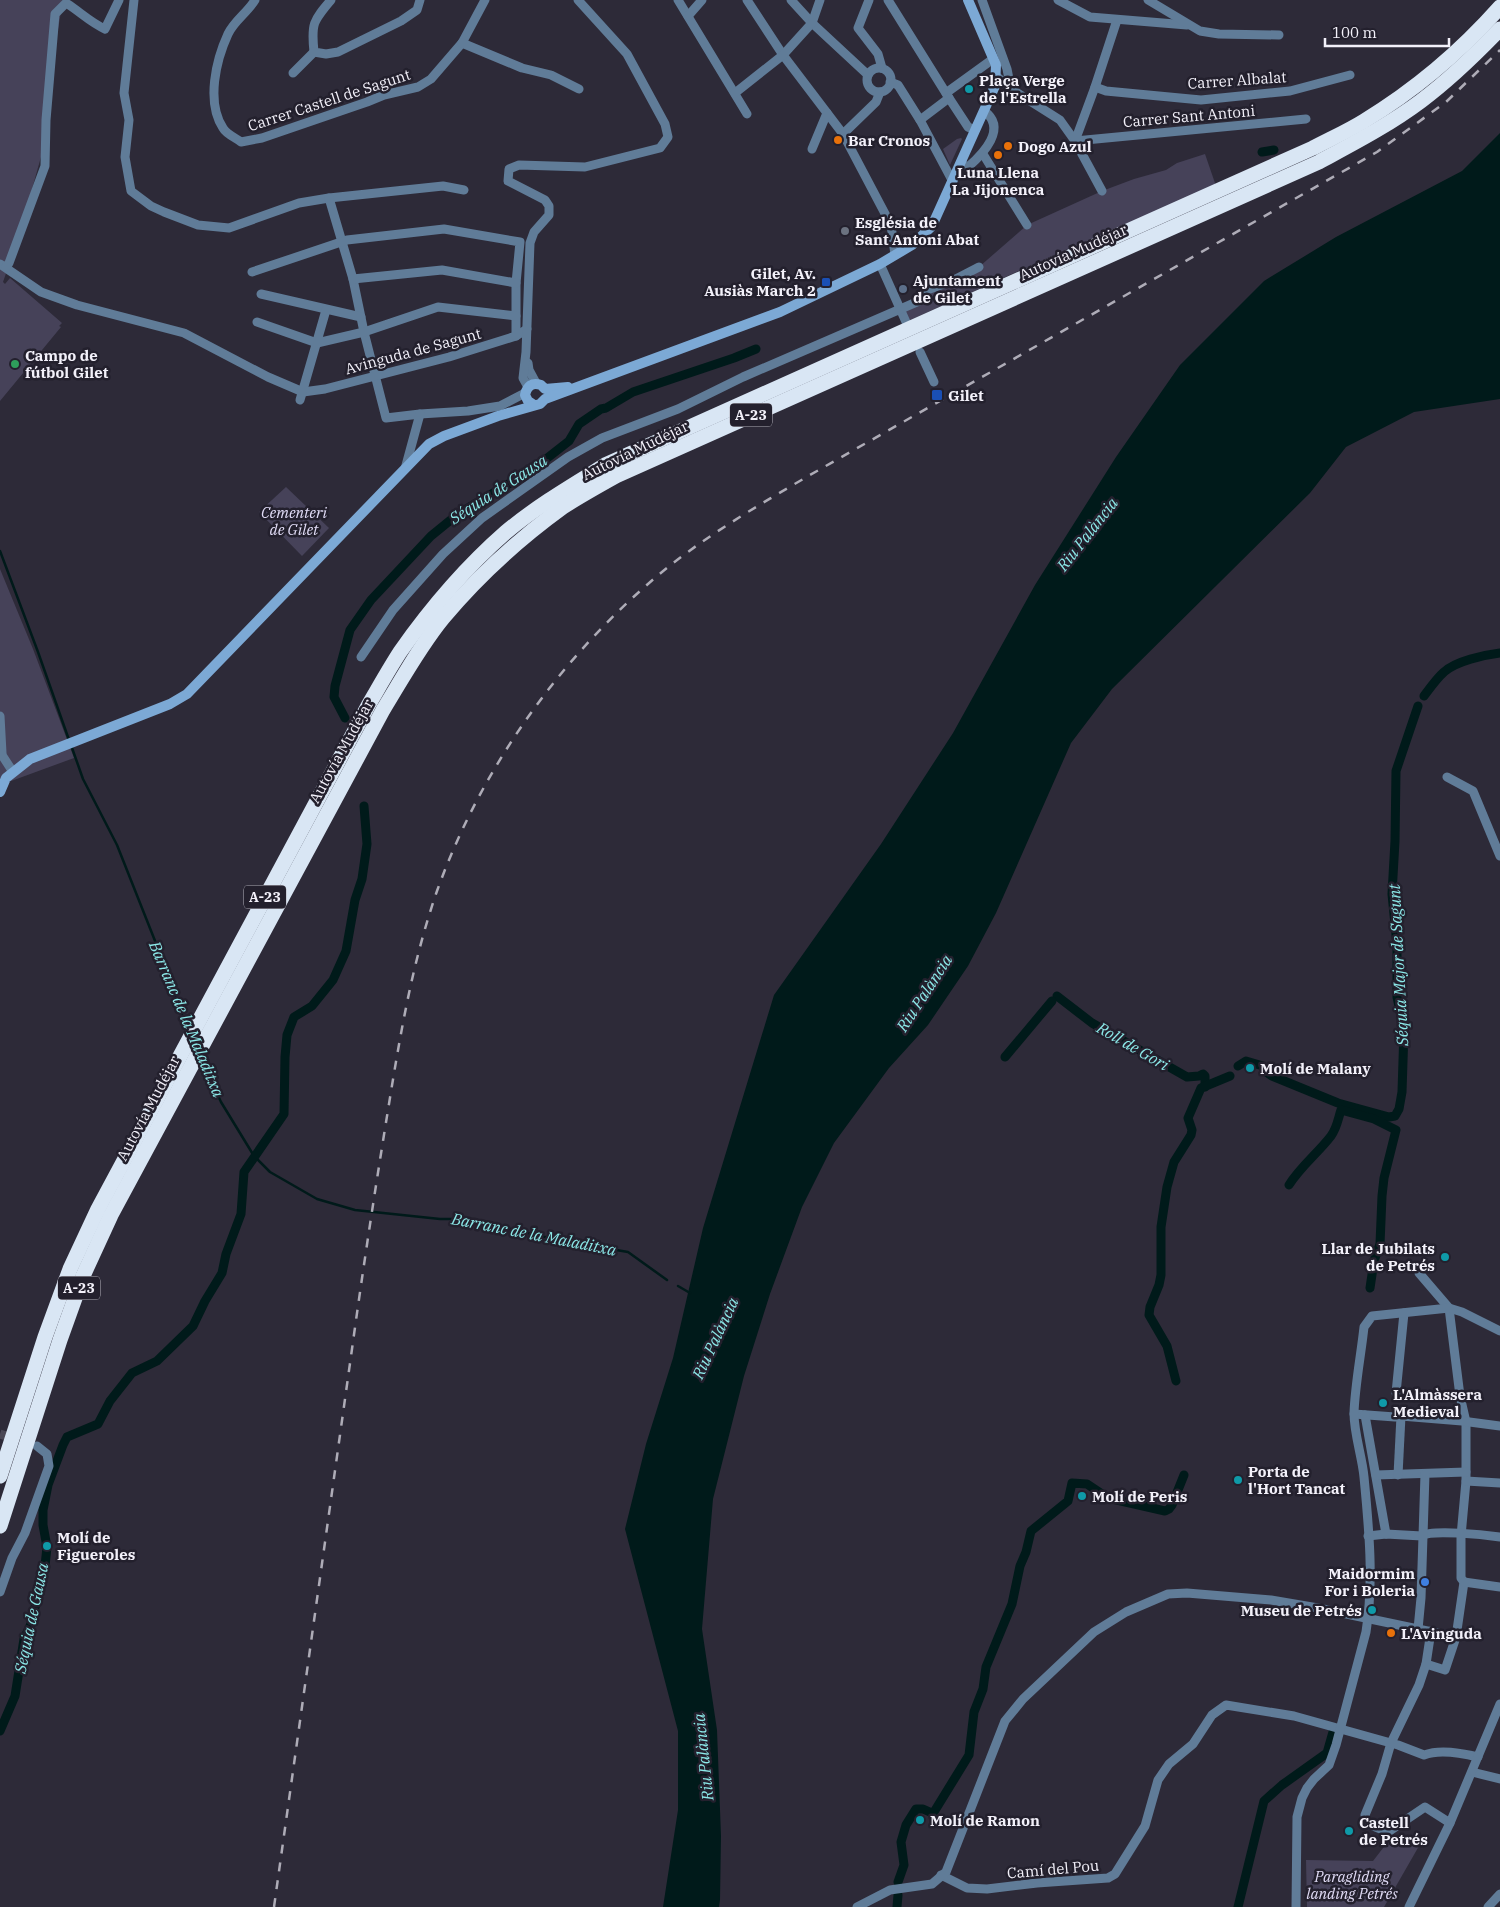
<svg xmlns="http://www.w3.org/2000/svg" width="1500" height="1907" viewBox="0 0 1500 1907" font-family="'IBM Plex Serif',serif">
  <style>
    .green { fill: #464259 }
    .water { fill: #001a1a }
    .lines { fill: none; stroke-linecap: round; stroke-linejoin: round }
    .stream { stroke: #001a1a; stroke-width: 2.5 }
    .canal { stroke: #001a1a; stroke-width: 9 }
    .street-tunnel { stroke: #4b4855; stroke-width: 9; stroke-dasharray: 9 4.5; stroke-linecap: butt }
    .street { stroke: #607c98; stroke-width: 9 }
    .secondary { stroke: #7ca9d5; stroke-width: 10 }
    .highway { stroke: #d9e6f4; stroke-width: 15 }
    .rail { stroke: #aeacb7; stroke-width: 2.5; stroke-dasharray: 9 9; stroke-linecap: butt }
    .culture-dot { fill: #0f9aa8; stroke: #23202d; stroke-width: 2 }
    .food-dot { fill: #e8710a; stroke: #23202d; stroke-width: 2 }
    .worship-dot { fill: #6b7280; stroke: #23202d; stroke-width: 2 }
    .transit-dot { fill: #1a4fb4; stroke: #23202d; stroke-width: 2 }
    .service-dot { fill: #5c6f8a; stroke: #23202d; stroke-width: 2 }
    .leisure-dot { fill: #2e9e5b; stroke: #23202d; stroke-width: 2 }
    .shop-dot { fill: #3f7fe0; stroke: #23202d; stroke-width: 2 }
    .labels { text-anchor: middle; dominant-baseline: central; stroke-width: 5; stroke-linejoin: round; paint-order: stroke }
    .shield { fill: #23202d; stroke: #b5b2bc; stroke-width: 1 }
    .shield-label { font-size: 14px; font-weight: bold; fill: #f3f1fa }
    .poi-label { font-size: 15px; font-weight: bold; fill: #f3f1fa; stroke: #23202d; text-anchor: start }
    .street-label { font-size: 15px; fill: #f3f1fa; stroke: #23202d }
    .park-label { font-size: 15px; font-style: italic; fill: #e1dcf6; stroke: #23202d }
    .water-label { font-size: 16px; font-style: italic; fill: #8ce9e9; stroke: #23202d }
  </style>
  <rect width="100%" height="100%" fill="#2d2a38"/>
  <g class="green">
    <path d="M 0,0 L 63,0 L 48,88 L 46,139 L 18,239 L 3,282 L 5,284 L 10,278 L 62,323 L 59,326 L 61,327 L 0,401 Z"/>
    <path d="M 961,138 L 962,139 L 950,165 L 943,149 L 957,139 Z"/>
    <path d="M 1205,154 L 1216,186 L 1063,251 L 906,322 L 901,309 L 927,290 L 979,267 L 1027,225 L 1102,191 L 1134,179 L 1166,170 L 1177,163 Z"/>
    <path d="M 286,487 L 329,528 L 302,556 L 259,512 Z"/>
    <path d="M 0,569 L 33,649 L 74,758 L 3,784 L 0,797 Z"/>
    <path d="M 1390,1839 L 1419,1846 L 1384,1907 L 1307,1907 L 1306,1860 L 1373,1861 Z"/>
  </g>
  <path class="water" d="M 1500,133 L 1500,399 L 1414,412 L 1346,447 L 1310,493 L 1112,689 L 1071,743 L 996,913 L 968,966 L 928,1025 L 889,1068 L 834,1143 L 802,1207 L 770,1294 L 744,1376 L 713,1499 L 702,1629 L 717,1730 L 721,1836 L 720,1900 L 719,1907 L 663,1907 L 678,1810 L 678,1731 L 625,1529 L 646,1444 L 673,1358 L 703,1228 L 774,995 L 881,844 L 953,733 L 1035,585 L 1116,457 L 1180,365 L 1264,281 L 1336,237 L 1462,171 Z"/>
  <g class="lines">
    <g class="stream">
      <path d="M 0,551 L 38,652 L 69,740"/>
      <path d="M 71,745 L 83,779 L 117,845 L 163,961 L 187,1029"/>
      <path d="M 201,1059 L 221,1102 L 254,1156 L 270,1172 L 317,1199 L 355,1210 L 440,1219 L 467,1219 L 558,1240 L 628,1252 L 667,1280"/>
      <path d="M 678,1286 L 690,1293"/>
    </g>
    <g class="canal">
      <path d="M 1262,152 L 1274,150"/>
      <path d="M 1424,696 C 1430,688 1437,678 1444,672 C 1456,661 1484,655 1500,653"/>
      <path d="M 345,718 L 334,697 L 335,686 L 350,630 L 371,600 L 431,536 L 458,514 L 532,470 L 569,441 L 579,424 L 601,409 L 606,408 L 633,392 L 734,358 L 756,349"/>
      <path d="M 1057,996 L 1092,1023 L 1187,1077 L 1199,1076 L 1203,1074 L 1205,1076 L 1205,1087"/>
      <path d="M 1005,1057 L 1052,1001"/>
      <path d="M 1238,1066 L 1246,1061 L 1263,1066 L 1265,1071 L 1272,1076 L 1338,1103 L 1389,1117 L 1395,1116 L 1399,1109 L 1402,1092 L 1404,1030 L 1397,997 L 1397,945 L 1392,894 L 1395,841 L 1396,771 L 1418,706"/>
      <path d="M 1289,1185 C 1300,1167 1318,1153 1331,1136 C 1337,1128 1338,1119 1341,1110 L 1374,1119 L 1396,1130 L 1384,1178 L 1382,1196 L 1380,1244 L 1374,1261 L 1370,1288"/>
      <path d="M 1176,1381 L 1167,1346 L 1149,1315 L 1150,1307 L 1159,1285 L 1161,1275 L 1161,1227 L 1167,1187 L 1174,1162 L 1191,1135 L 1192,1130 L 1188,1118 L 1201,1088 L 1230,1076"/>
      <path d="M 0,1731 L 15,1696 L 24,1639 L 31,1624 L 45,1566 L 47,1547 L 43,1525 L 43,1510 L 48,1485 L 63,1445 L 67,1437 L 98,1424 L 110,1401 L 132,1373 L 157,1361 L 193,1326 L 205,1301 L 222,1273 L 226,1254 L 241,1214 L 244,1172 L 284,1114 L 285,1057 L 287,1035 L 294,1017 L 312,1006 L 333,980 L 346,951 L 355,900 L 362,879 L 367,844 L 364,806"/>
      <path d="M 898,1882 L 904,1865 L 901,1842 L 906,1825 L 916,1809 L 923,1809 L 932,1813 L 934,1812 L 969,1755 L 974,1712 L 983,1689 L 986,1667 L 1012,1604 L 1020,1566 L 1026,1552 L 1031,1531 L 1068,1501 L 1072,1483 L 1087,1484 L 1108,1498 L 1165,1511 L 1169,1509 L 1172,1505 L 1184,1475"/>
      <path d="M 897,1907 L 898,1895"/>
      <path d="M 1238,1907 L 1264,1801 L 1282,1785 L 1327,1753 L 1333,1732"/>
    </g>
    <path class="street-tunnel" d="M 0,1434 L 16,1439"/>
    <g class="street">
      <path d="M 134,0 L 124,93 L 129,120 L 125,157 L 131,191 L 151,206 L 164,212 L 198,225 L 229,228 L 299,203 L 329,198 L 443,186 L 464,190"/>
      <path d="M 255,0 C 248,12 234,21 228,34 C 216,60 206,102 223,128 C 226,134 236,138 241,142 L 262,138 L 367,102 L 384,95 L 418,87 L 431,79 L 462,43 L 485,0"/>
      <path d="M 331,0 C 313,21 311,24 314,52 L 326,54 L 338,52 L 401,21 L 417,10 L 420,0"/>
      <path d="M 678,0 L 747,114"/>
      <path d="M 747,0 L 783,55 L 843,134 L 891,225 L 895,255"/>
      <path d="M 791,0 L 812,23 L 868,75"/>
      <path d="M 869,0 L 858,28 L 878,54 L 882,68"/>
      <path d="M 888,0 L 949,98"/>
      <path d="M 982,0 L 1007,69 L 1011,89"/>
      <path d="M 1058,0 L 1090,17 L 1187,25"/>
      <path d="M 1148,0 L 1200,31 L 1219,34 L 1279,35"/>
      <path d="M 688,16 L 702,0"/>
      <path d="M 462,43 L 522,68 L 551,75 L 579,89"/>
      <circle cx="879" cy="80" r="12"/>
      <path d="M 293,73 L 314,52"/>
      <path d="M 995,75 L 1011,89 L 1060,120 L 1075,141 L 1102,191"/>
      <path d="M 890,82 L 898,85 L 920,120 L 953,182"/>
      <path d="M 1095,87 L 1106,91 L 1201,100 L 1290,91 L 1350,75"/>
      <path d="M 735,93 L 783,55 L 812,23 L 820,0"/>
      <path d="M 946,93 L 993,59"/>
      <path d="M 920,120 L 949,98 L 968,127 L 975,130"/>
      <path d="M 843,134 L 876,102 L 880,92"/>
      <path d="M 1075,141 L 1306,119"/>
      <path d="M 1075,141 L 1095,87 L 1117,20"/>
      <path d="M 812,149 L 827,113"/>
      <path d="M 983,154 L 1027,225"/>
      <path d="M 961,164 L 968,167 C 983,154 1008,128 984,111"/>
      <path d="M 329,198 L 353,279 L 364,332 L 386,418 L 420,414 L 468,411 L 500,406 L 525,393"/>
      <path d="M 0,264 L 41,292 L 77,305 L 184,333 L 268,377 L 303,392 L 325,389 L 449,357 L 516,336 L 527,329"/>
      <path d="M 880,264 L 906,322"/>
      <path d="M 6,267 L 9,263 L 45,166 L 46,120 L 55,14 L 66,3 C 79,11 91,23 105,29 L 119,0"/>
      <path d="M 252,272 L 347,240 L 444,229 L 520,242 L 516,283 L 516,336"/>
      <path d="M 353,279 L 442,270 L 516,283"/>
      <path d="M 261,294 L 361,317"/>
      <path d="M 257,322 L 317,343 L 364,332 L 438,307 L 516,316"/>
      <path d="M 920,352 L 934,382"/>
      <path d="M 528,363 L 529,370 L 536,383"/>
      <path d="M 528,387 L 523,378 L 526,352 L 530,243 L 534,232 L 549,215 L 549,206 L 545,200 L 508,181 L 509,169 L 519,165 L 585,167 L 660,148 L 668,137 L 665,124 L 627,54 L 578,0"/>
      <path d="M 300,400 L 326,310"/>
      <path d="M 405,469 L 420,414"/>
      <path d="M 361,657 L 393,610 L 443,554 L 482,518 L 568,457 L 602,438 L 678,409 L 743,377 L 919,301 L 927,290 L 952,281 L 979,267"/>
      <path d="M 0,716 L 2,753"/>
      <path d="M 0,752 L 13,772"/>
      <path d="M 1447,777 L 1473,791 L 1500,856"/>
      <path d="M 1419,1273 L 1449,1308 L 1460,1396 L 1466,1422 L 1466,1481 L 1461,1536 L 1461,1578 L 1464,1582 L 1456,1637 L 1445,1670 L 1426,1664"/>
      <path d="M 1396,1393 L 1404,1313"/>
      <path d="M 1354,1414 L 1395,1417 L 1401,1416 L 1462,1421 L 1500,1426"/>
      <path d="M 1365,1415 L 1386,1534"/>
      <path d="M 1376,1475 L 1466,1472"/>
      <path d="M 1398,1475 L 1401,1416"/>
      <path d="M 1466,1481 L 1500,1483"/>
      <path d="M 1368,1536 L 1386,1534 L 1422,1536 C 1431,1529 1486,1535 1500,1537"/>
      <path d="M 1464,1582 L 1500,1587"/>
      <path d="M 0,1592 L 12,1558 L 25,1533 L 49,1466 L 47,1454 L 37,1446"/>
      <path d="M 1418,1629 L 1421,1598 L 1425,1474"/>
      <path d="M 1472,1772 L 1500,1779"/>
      <path d="M 1365,1815 L 1382,1774 L 1391,1743 L 1419,1685 L 1426,1664 L 1431,1631"/>
      <path d="M 1368,1824 L 1388,1832 L 1425,1807 L 1450,1823"/>
      <path d="M 941,1875 L 967,1888 L 987,1889 L 1037,1883 L 1108,1878 L 1115,1874 L 1145,1826 L 1158,1780 L 1169,1764 L 1193,1744 L 1212,1715 L 1226,1705 L 1294,1716 L 1398,1745 L 1424,1755 C 1440,1749 1461,1753 1478,1757"/>
      <path d="M 857,1907 L 890,1890 L 932,1884 L 946,1872 L 1005,1721 L 1023,1699 L 1094,1632 L 1126,1612 L 1168,1594 L 1187,1593 L 1271,1600 L 1318,1608 L 1456,1637"/>
      <path d="M 1296,1907 L 1297,1817 L 1302,1798 L 1307,1788 L 1314,1779 L 1329,1765 L 1336,1745 L 1366,1632 C 1374,1581 1369,1529 1364,1477 C 1362,1456 1354,1434 1354,1413 C 1355,1385 1361,1355 1364,1327 L 1372,1316 L 1449,1308 L 1462,1312 L 1500,1331"/>
      <path d="M 1409,1907 L 1450,1823 L 1500,1704"/>
      <path d="M 1488,1907 L 1500,1894"/>
    </g>
    <g class="secondary">
      <path d="M 534,405 L 528,401 L 525,395 C 527,386 532,382 541,385 L 545,389 L 568,387"/>
      <path d="M 0,792 L 6,778 L 30,759 L 170,704 L 187,694 L 429,444 L 444,436 L 498,416 L 540,404 L 545,399 L 780,312 L 880,264 L 912,245 L 932,226 L 995,86 L 996,65 L 968,0"/>
    </g>
    <g class="highway">
      <path d="M 0,1476 L 45,1337 L 70,1269 L 98,1209 L 369,704 C 379,687 389,669 400,652 C 431,608 466,567 506,532 C 537,506 573,485 607,464 L 1313,148 C 1330,139 1348,131 1364,121 C 1415,90 1461,51 1500,7"/>
      <path d="M 0,1526 L 60,1340 L 83,1276 L 111,1215 L 383,710 C 402,679 420,646 443,618 C 478,576 519,539 563,507 C 580,496 598,486 616,476 L 1319,162 C 1354,143 1389,125 1421,101 C 1449,80 1475,55 1500,29"/>
    </g>
    <path class="rail" d="M 274,1907 C 300,1721 326,1535 352,1349 C 363,1269 375,1190 388,1110 C 400,1036 412,963 437,891 C 481,768 561,656 662,572 C 707,535 759,505 810,475 L 1377,152 L 1446,102 L 1500,50"/>
  </g>
  <g class="culture-dot">
    <circle cx="969" cy="89" r="5"/>
    <circle cx="1250" cy="1068" r="5"/>
    <circle cx="1445" cy="1257" r="5"/>
    <circle cx="1383" cy="1403" r="5"/>
    <circle cx="1238" cy="1480" r="5"/>
    <circle cx="1082" cy="1496" r="5"/>
    <circle cx="47" cy="1546" r="5"/>
    <circle cx="1372" cy="1610" r="5"/>
    <circle cx="920" cy="1820" r="5"/>
    <circle cx="1349" cy="1831" r="5"/>
  </g>
  <g class="food-dot">
    <circle cx="838" cy="140" r="5"/>
    <circle cx="1008" cy="146" r="5"/>
    <circle cx="998" cy="155" r="5"/>
    <circle cx="1391" cy="1633" r="5"/>
  </g>
  <circle class="worship-dot" cx="845" cy="231" r="5"/>
  <g class="transit-dot">
    <rect x="821" y="277" width="10" height="10" rx="2.5"/>
    <rect x="931" y="389" width="12" height="12" rx="2.5"/>
  </g>
  <circle class="service-dot" cx="903" cy="289" r="5"/>
  <circle class="leisure-dot" cx="15" cy="364" r="5"/>
  <circle class="shop-dot" cx="1425" cy="1582" r="5"/>
  <g class="labels">
    <g class="shield">
      <rect x="730" y="403.5" width="42" height="23" rx="4"/>
      <rect x="244" y="885.5" width="42" height="23" rx="4"/>
      <rect x="58" y="1276.5" width="42" height="23" rx="4"/>
    </g>
    <g class="shield-label">
      <text x="751" y="415">A-23</text>
      <text x="265" y="897">A-23</text>
      <text x="79" y="1288">A-23</text>
    </g>
    <g class="poi-label">
      <text x="979" y="80">Plaça Verge<tspan x="979" dy="17">de l'Estrella</tspan></text>
      <text x="848" y="140">Bar Cronos</text>
      <text x="1018" y="146">Dogo Azul</text>
      <text x="998" y="172" text-anchor="middle">Luna Llena<tspan x="998" dy="17">La Jijonenca</tspan></text>
      <text x="855" y="222">Església de<tspan x="855" dy="17">Sant Antoni Abat</tspan></text>
      <text x="816" y="273" text-anchor="end">Gilet, Av.<tspan x="816" dy="17">Ausiàs March 2</tspan></text>
      <text x="913" y="280">Ajuntament<tspan x="913" dy="17">de Gilet</tspan></text>
      <text x="25" y="355">Campo de<tspan x="25" dy="17">fútbol Gilet</tspan></text>
      <text x="948" y="395">Gilet</text>
      <text x="1260" y="1068">Molí de Malany</text>
      <text x="1435" y="1248" text-anchor="end">Llar de Jubilats<tspan x="1435" dy="17">de Petrés</tspan></text>
      <text x="1393" y="1394">L'Almàssera<tspan x="1393" dy="17">Medieval</tspan></text>
      <text x="1248" y="1471">Porta de<tspan x="1248" dy="17">l'Hort Tancat</tspan></text>
      <text x="1092" y="1496">Molí de Peris</text>
      <text x="57" y="1537">Molí de<tspan x="57" dy="17">Figueroles</tspan></text>
      <text x="1415" y="1573" text-anchor="end">Maidormim<tspan x="1415" dy="17">For i Boleria</tspan></text>
      <text x="1362" y="1610" text-anchor="end">Museu de Petrés</text>
      <text x="1401" y="1633">L'Avinguda</text>
      <text x="930" y="1820">Molí de Ramon</text>
      <text x="1359" y="1822">Castell<tspan x="1359" dy="17">de Petrés</tspan></text>
    </g>
    <g class="street-label">
      <text transform="translate(1237 80) rotate(-4)">Carrer Albalat</text>
      <text transform="translate(329 100) rotate(-18)">Carrer Castell de Sagunt</text>
      <text transform="translate(1189 116) rotate(-5)">Carrer Sant Antoni</text>
      <text transform="translate(1073 252) rotate(-24)">Autovía Mudéjar</text>
      <text transform="translate(413 351) rotate(-15)">Avinguda de Sagunt</text>
      <text transform="translate(635 450) rotate(-26)">Autovía Mudéjar</text>
      <text transform="translate(341 751) rotate(-61)">Autovía Mudéjar</text>
      <text transform="translate(148 1108) rotate(-62)">Autovía Mudéjar</text>
      <text transform="translate(1053 1869) rotate(-5)">Camí del Pou</text>
    </g>
    <g class="park-label">
      <text x="294" y="512">Cementeri<tspan x="294" dy="17">de Gilet</tspan></text>
      <text x="1352" y="1876">Paragliding<tspan x="1352" dy="17">landing Petrés</tspan></text>
    </g>
    <g class="water-label">
      <text transform="translate(498 489) rotate(-33)">Séquia de Gausa</text>
      <text transform="translate(1087 534) rotate(-52)">Riu Palància</text>
      <text transform="translate(1398 965) rotate(-93)">Séquia Major de Sagunt</text>
      <text transform="translate(924 993) rotate(-57)">Riu Palància</text>
      <text transform="translate(187 1019) rotate(67)">Barranc de la Maladitxa</text>
      <text transform="translate(1133 1046) rotate(30)">Roll de Gori</text>
      <text transform="translate(534 1234) rotate(11)">Barranc de la Maladitxa</text>
      <text transform="translate(715 1338) rotate(-65)">Riu Palància</text>
      <text transform="translate(31 1618) rotate(-78)">Séquia de Gausa</text>
      <text transform="translate(703 1757) rotate(-96)">Riu Palància</text>
    </g>
  </g>
  <path d="M1325 38v8h124v-8" fill="none" stroke="#f3f1fa" stroke-width="2.5"/>
  <text x="1332" y="38" font-size="15" fill="#f3f1fa" stroke="#23202d" stroke-width="4" paint-order="stroke">100 m</text>
</svg>
